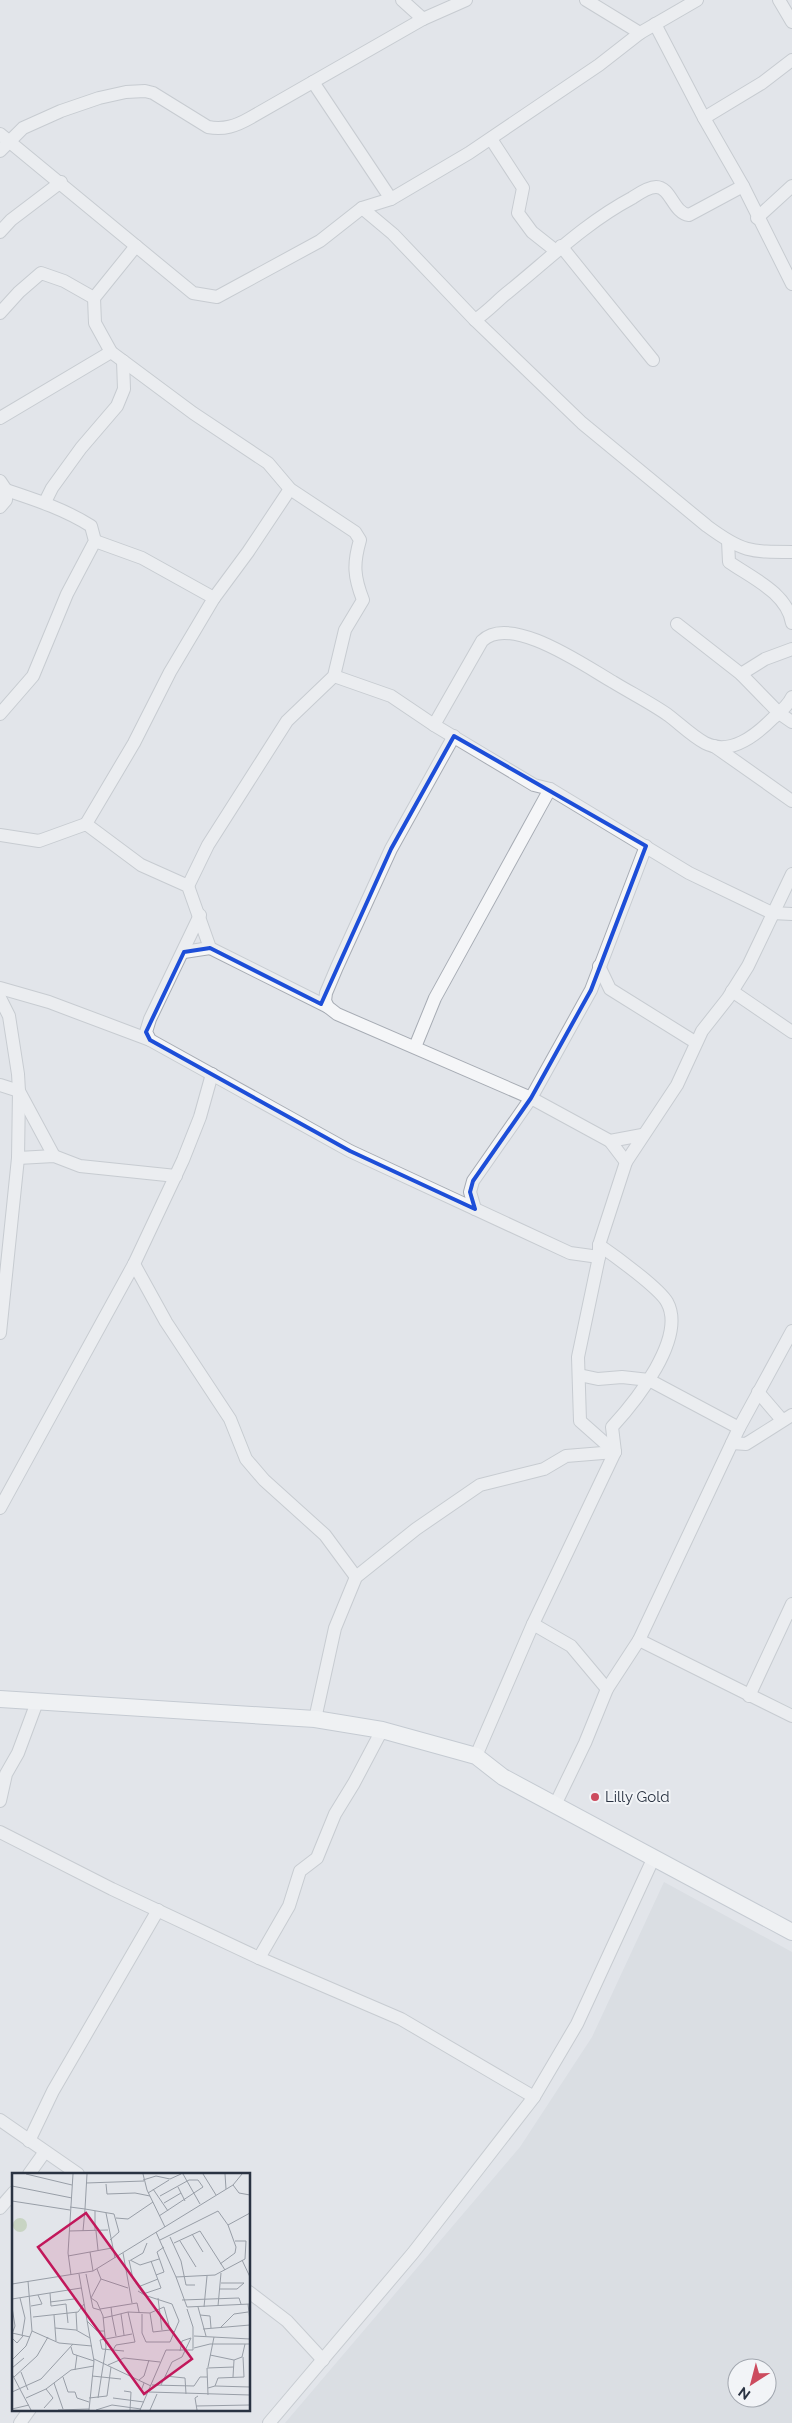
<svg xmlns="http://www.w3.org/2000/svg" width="792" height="2423" viewBox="0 0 792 2423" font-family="Raleway,sans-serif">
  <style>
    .built { fill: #d0d4dc; fill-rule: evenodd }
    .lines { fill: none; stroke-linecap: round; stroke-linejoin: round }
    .minor-casing { stroke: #a7acb4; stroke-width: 14 }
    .major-casing { stroke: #a2aab6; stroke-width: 18 }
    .minor { stroke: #f5f6f8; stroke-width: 12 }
    .major { stroke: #fff; stroke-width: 16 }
    .marked { fill: none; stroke: #1d4ed8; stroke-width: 4; stroke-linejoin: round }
    .poi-dot { fill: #cc4b5e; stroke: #f2f4f7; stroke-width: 2 }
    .labels { text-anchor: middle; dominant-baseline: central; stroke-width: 4; stroke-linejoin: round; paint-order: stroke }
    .poi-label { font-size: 15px; fill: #2a3342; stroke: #f2f4f7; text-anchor: start }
    .inset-road { fill: none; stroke: #989ea7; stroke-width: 1 }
    .view { fill: #c2185b; fill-opacity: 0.15; stroke: #c2185b; stroke-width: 2.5 }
    .inset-edge { fill: none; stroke: #2a3342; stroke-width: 2.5 }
  </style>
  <rect width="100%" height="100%" fill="#e2e5ea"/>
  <path class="built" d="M 664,1882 L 792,1952 L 792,2423 L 285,2423 L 520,2147 L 592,2037 ZM 737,2368 L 767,2368 L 767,2398 L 737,2398 Z"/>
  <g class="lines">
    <g class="minor-casing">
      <g id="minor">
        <path d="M 402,0 L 423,19"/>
        <path d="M 586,0 L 640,33"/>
        <path d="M 779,0 L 792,22"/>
        <path d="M 655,24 L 704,118 L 743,186 L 792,284"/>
        <path d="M 313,82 L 391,199"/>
        <path d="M 704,118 L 762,83 L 792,60"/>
        <path d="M 0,134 L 193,293 L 217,297 L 320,241 L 362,208 L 391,199 L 469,153 L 599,65 L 640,33 L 697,0"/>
        <path d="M 491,139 L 523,188 L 518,213 L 532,232 L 556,251"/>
        <path d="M 0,151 L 23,128 L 61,111 L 99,98 L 126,92 L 145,91 L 153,93 L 208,127 C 224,130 236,126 250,118 L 423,19 L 466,0"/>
        <path d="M 362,208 L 393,234 L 475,320 L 582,423 L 707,526 C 742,552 750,552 792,552"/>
        <path d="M 757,218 L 792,186"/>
        <path d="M 0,232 L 11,220 L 61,182"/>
        <path d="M 561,246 L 653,360"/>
        <path d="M 0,313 L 19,292 L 41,273 L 64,281 L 94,298"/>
        <path d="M 475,320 C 487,312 496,302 507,293 C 548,260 585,223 632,198 C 638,194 648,187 656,187 C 671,187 673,213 689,215 L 743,186"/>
        <path d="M 111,352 L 95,323 L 94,298 L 136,246"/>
        <path d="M 0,418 L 111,352 L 193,413 L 268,463 L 290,489 L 355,532 L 360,540 C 353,564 354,577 363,600 L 345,630 L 334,676 L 287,721 L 208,845 L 188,886"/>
        <path d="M 0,481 L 6,490 L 6,500 L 0,507"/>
        <path d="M 45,502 L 52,488 L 81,448 L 117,406 L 124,389 L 123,361"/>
        <path d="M 728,541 L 729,562 C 752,578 787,593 792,623"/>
        <path d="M 214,598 L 248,552 L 290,489"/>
        <path d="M 677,624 L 741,674 L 779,713 L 792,722"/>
        <path d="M 741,674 L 765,659 L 792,649"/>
        <path d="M 334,676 L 391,696 L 434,725"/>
        <path d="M 792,697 C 788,706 779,713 772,719 C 755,736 730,756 705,743 C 692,736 680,724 668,715 C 651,703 631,693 613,682 C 585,666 510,613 482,641 L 434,725 L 534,785 L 550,789 L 689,873 L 772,913 L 792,914"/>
        <path d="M 0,714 L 33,676 L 67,594 L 95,541 L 91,526 C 64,509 36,500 6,490"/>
        <path d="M 454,736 L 391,849 L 337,967 L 326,993 L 325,1001 L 328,1007 L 337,1014 L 531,1098 L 591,990 L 646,846"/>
        <path d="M 714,746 L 792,801"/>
        <path d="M 86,824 L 134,743 L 170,672 L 214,598 L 142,558 L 95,541"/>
        <path d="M 0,835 L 39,841 L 86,824 L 141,865 L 188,886 L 210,948 L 328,1007"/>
        <path d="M 200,915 L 150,1019 L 146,1032 L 150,1040 L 350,1151 L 570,1253 L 599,1257"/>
        <path d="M 184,952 L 210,948"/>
        <path d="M 599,966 L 610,989 L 695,1042"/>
        <path d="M 0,988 L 49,1002 L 150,1040"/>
        <path d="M 732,991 L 792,1032"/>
        <path d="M 0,998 L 9,1016 L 18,1074 L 19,1091 L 18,1158 L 0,1333"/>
        <path d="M 415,1047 L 435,998 L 550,789"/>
        <path d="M 0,1085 L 19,1091 L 54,1156"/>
        <path d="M 610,1141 L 626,1162"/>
        <path d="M 18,1158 L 54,1156 L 80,1166 L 176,1176"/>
        <path d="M 475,1209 L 470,1192 L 473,1181 L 531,1098 L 610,1141 L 642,1135"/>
        <path d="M 134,1264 L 166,1322 L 230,1419 L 246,1459 L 264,1480 L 325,1535 L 356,1577"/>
        <path d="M 579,1375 L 598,1379 L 622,1377 L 649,1380 L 739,1428"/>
        <path d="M 758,1392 L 782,1420"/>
        <path d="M 732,1443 L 746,1444 L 792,1415"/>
        <path d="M 615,1452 L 580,1421 L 578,1357 L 599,1257 L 599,1245 L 626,1162 L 677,1085 L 702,1031 L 728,998 L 748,966 L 792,874"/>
        <path d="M 0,1508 L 134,1264 L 183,1160 L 200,1117 L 212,1074"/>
        <path d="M 533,1624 L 571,1646 L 607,1689"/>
        <path d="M 639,1640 L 792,1716"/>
        <path d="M 749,1696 L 792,1604"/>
        <path d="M 315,1719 L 335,1628 L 356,1577 L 416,1529 L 480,1485 L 544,1469 L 566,1456 L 615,1452"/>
        <path d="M 476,1756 L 533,1624 L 615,1452 L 612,1427 C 635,1402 687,1338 667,1302 C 659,1288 615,1256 599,1245"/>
        <path d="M 0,1801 L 6,1774 L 18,1753 L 37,1702"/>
        <path d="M 555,1805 L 585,1743 L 607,1689 L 639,1640 L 739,1428 L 792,1331"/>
        <path d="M 0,1832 L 112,1889 L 259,1958 L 401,2019 L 534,2097"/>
        <path d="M 259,1958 L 289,1906 L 300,1871 L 317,1858 L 335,1814 L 354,1783 L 382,1730"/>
        <path d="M 0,2120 L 78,2174"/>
        <path d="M 29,2141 L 53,2091 L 158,1910"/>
        <path d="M 29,2174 L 44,2153"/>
        <path d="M 0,2208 L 14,2192"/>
        <path d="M 249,2292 L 287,2321 L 323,2360"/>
        <path d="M 20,2423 L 30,2409"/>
        <path d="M 269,2423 L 413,2253 L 534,2097 L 577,2024 L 654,1857"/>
      </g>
    </g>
    <g class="major-casing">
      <path id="major" d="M 0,1699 L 315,1719 L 382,1730 L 476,1756 L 503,1777 L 792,1932"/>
    </g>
    <use href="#minor" class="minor"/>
    <use href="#major" class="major"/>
  </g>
  <path d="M0 0H792V2423H0ZM 454,736 L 646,846 L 591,990 L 531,1098 L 473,1181 L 470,1192 L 475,1209 L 350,1151 L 150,1040 L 146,1032 L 184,952 L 210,948 L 321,1004 L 391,849 Z" fill="#e2e5ea" fill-opacity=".55" fill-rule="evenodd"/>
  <path class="marked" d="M 454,736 L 646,846 L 591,990 L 531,1098 L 473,1181 L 470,1192 L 475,1209 L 350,1151 L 150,1040 L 146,1032 L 184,952 L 210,948 L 321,1004 L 391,849 Z"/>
  <circle class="poi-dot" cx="595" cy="1797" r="5"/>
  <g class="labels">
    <g class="poi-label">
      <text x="605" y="1797">Lilly Gold</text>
    </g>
  </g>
  <g transform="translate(12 2173)">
    <rect width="238" height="238" fill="#e2e5ea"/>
    <path d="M1 52a7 7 0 1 1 14 0a7 7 0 1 1-14 0Z" fill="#c8d4c3"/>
    <path class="inset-road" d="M 14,1 L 60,12M 131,1 L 135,17 L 153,54M 171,1 L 188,31M 191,1 L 204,22M 213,1 L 214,16M 131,7 L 144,3 L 158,6 L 169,1M 74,10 L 132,8M 94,11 L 95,21 L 123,20 L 138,23M 221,12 L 227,20 L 238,22M 0,13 L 60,25M 166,14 L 173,28M 141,16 L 156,38M 136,20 L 157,7M 0,28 L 58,37M 152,30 L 169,20M 58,34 L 73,36 L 75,1M 94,40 L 103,85M 147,43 L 191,14 L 186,7 L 177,7 L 148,23M 104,45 L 116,46 L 141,29M 216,52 L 238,40M 57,58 L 96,57M 71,58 L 73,36 L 102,41 L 107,59 L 98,67M 83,58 L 83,38M 84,58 L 86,77M 144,59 L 164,104 L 203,102 L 233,86 L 234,68 L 223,68M 180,61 L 191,79M 158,64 L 169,88 L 174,112 L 183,112M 148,67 L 206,38 L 216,52 L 224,74 L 223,80 L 208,91M 168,68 L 184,94M 162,70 L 188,58 L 213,97M 78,79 L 81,98M 111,80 L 120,130M 56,83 L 100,75M 117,87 L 121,106 L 132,122 L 160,131 L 167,148 L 158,169 L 134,169 L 130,160 L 130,141M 118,87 L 128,92 L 147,86M 119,87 L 131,80 L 135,70M 230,87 L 238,104M 85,96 L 89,106 L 79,125 L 85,129 L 91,143 L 94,174 L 86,225M 67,101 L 82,188 L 77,237M 74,101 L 81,135 L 88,137M 59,102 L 56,80 L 61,1M 144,102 L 152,99 L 145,79 L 152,74M 164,104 L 175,134 L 238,131M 89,106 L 116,115M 209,110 L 232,110M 0,111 L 81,98 L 221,12 L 230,1M 126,114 L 146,106M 208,116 L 225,116 L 232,110M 126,118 L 131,121 L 149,115 L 139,88M 38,120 L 39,133 L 54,131 L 56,150M 8,125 L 13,145 L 10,163M 146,125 L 150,157M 0,126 L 69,115M 170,127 L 227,125 L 229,131M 38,129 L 62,126M 236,131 L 238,148M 19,133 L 30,131 L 26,122M 206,133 L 209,100M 0,134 L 3,153 L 0,161M 186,134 L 194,163M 192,134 L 195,103M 88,136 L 125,130 L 127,139M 64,139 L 65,157M 116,139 L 138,140 L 152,134 L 158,156 L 162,159M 138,140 L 141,159 L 158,157M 109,141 L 112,162M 42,142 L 44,168M 188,142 L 198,143 L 199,155M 21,144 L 66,139 L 72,131M 91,145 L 100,143 L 99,134M 75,148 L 85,158 L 92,158M 43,155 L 64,157 L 78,165M 208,155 L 222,141 L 236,139M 191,156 L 238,152M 20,158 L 47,170 L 80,173M 0,160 L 18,164M 182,163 L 238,166M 0,165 L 5,170 L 11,163M 59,174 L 61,181 L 82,188M 182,175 L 198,171 L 238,171M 101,177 L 104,172 L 123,169 L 116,139 L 100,143 L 104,163M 112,178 L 90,176 L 88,167 L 120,161M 168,178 L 170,168 L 179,165M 198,182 L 222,187 L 230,184 L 233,171M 82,186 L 139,213M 0,187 L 14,173 L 20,158 L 16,108M 96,192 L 112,185 L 148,189M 196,194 L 202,164M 0,195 L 12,185M 63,197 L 65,182M 9,199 L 16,217M 0,201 L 19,237M 80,203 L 109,206M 153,203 L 173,205 L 174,221M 2,204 L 25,183 L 36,164M 51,204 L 56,219 L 63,219 L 65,225 L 77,229M 221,204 L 222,187M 127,207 L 132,203 L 137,187M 42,210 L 51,236M 132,210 L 129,218 L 135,222M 140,212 L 182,213 L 188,204 L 195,204M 149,212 L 160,189 L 170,184 L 179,165M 203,213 L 238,214M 196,215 L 203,213 L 206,205 L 232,204 L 231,184M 112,218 L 119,219 L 118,237M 0,219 L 29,206 L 61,171M 137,219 L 238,222M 196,222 L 195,195 L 222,194M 14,225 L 34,216 L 59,197 L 82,193M 77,225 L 95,223 L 99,194M 101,225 L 132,229M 184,233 L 238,232M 32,235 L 41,225 L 34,216M 0,236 L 17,232M 46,237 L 77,236M 84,237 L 100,232 L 129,236M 128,237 L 154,177 L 181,177 L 181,154 L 175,136M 138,237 L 145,221M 185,237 L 183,225 L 186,223"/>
    <path class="view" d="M 74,40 L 180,186 L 132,221 L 26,74 Z"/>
    <rect width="238" height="238" class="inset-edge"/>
  </g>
  <g transform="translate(752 2383) rotate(216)"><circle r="24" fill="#f2f4f7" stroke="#a2a7af"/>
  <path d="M0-4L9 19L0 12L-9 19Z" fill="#cc4b5e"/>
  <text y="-8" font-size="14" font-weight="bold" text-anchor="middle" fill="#2a3342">N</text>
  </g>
</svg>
